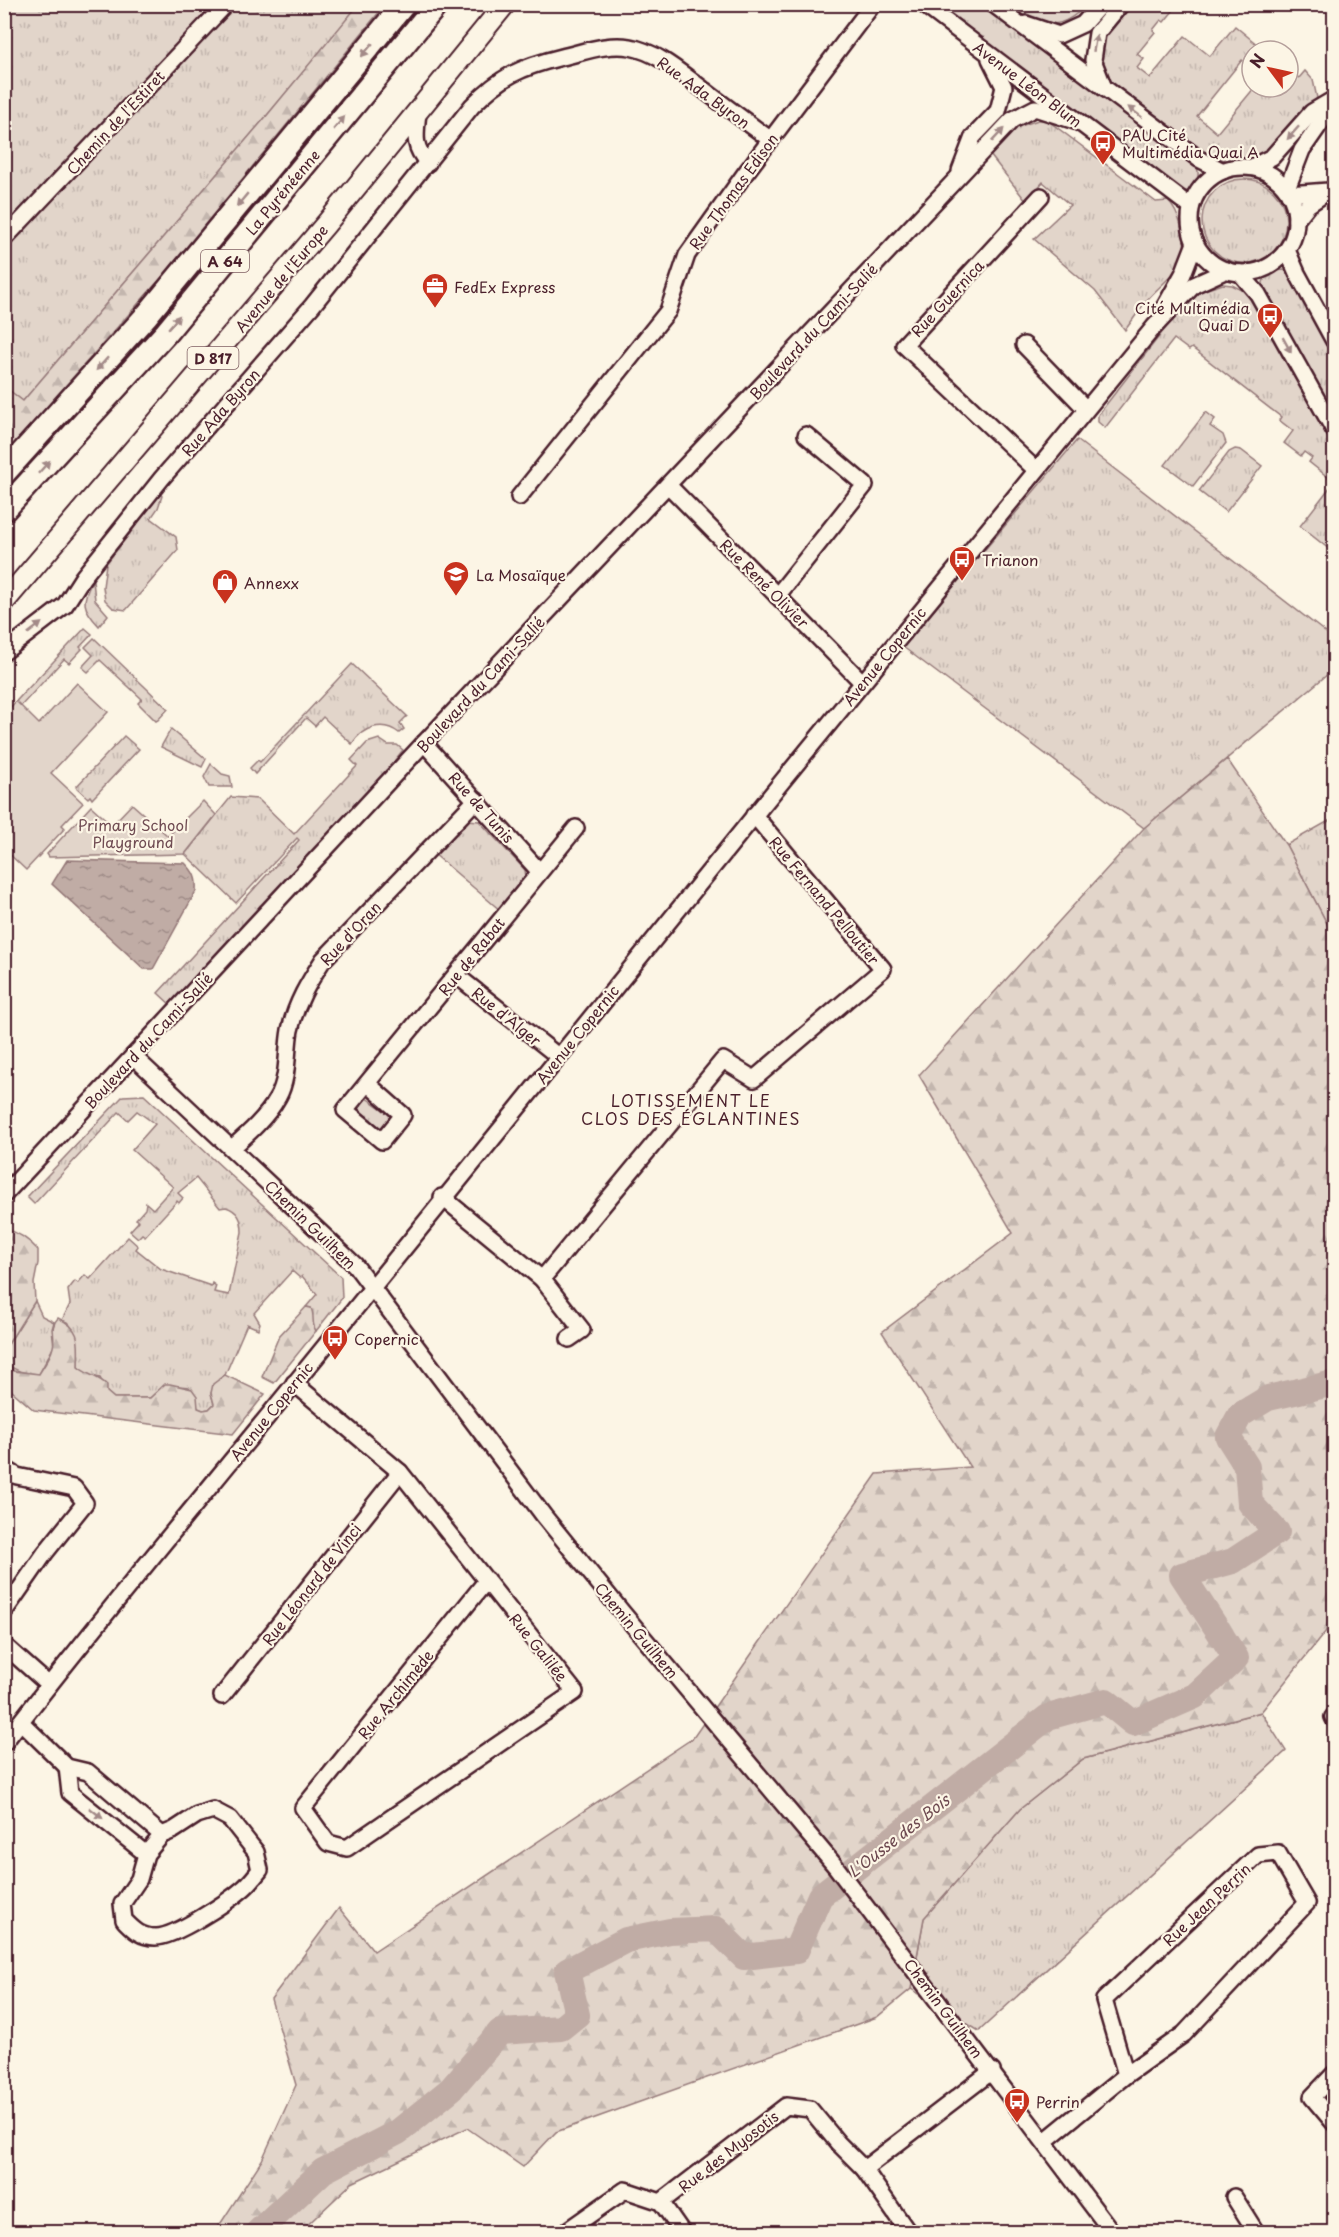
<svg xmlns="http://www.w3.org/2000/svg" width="1339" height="2237" viewBox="0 0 1339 2237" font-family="'Playpen Sans',sans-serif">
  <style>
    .grass { fill: url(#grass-tufts); stroke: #967a7a; stroke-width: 1.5 }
    .forest { fill: url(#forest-firs); stroke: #967a7a; stroke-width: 1.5 }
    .park { fill: #e2d5ca; stroke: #967a7a; stroke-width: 1.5 }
    .water { fill: url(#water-ripples); stroke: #917474; stroke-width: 1.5 }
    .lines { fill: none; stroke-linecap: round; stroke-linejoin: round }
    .river { stroke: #c0aca5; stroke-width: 26 }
    .minor-casing { stroke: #4a1f2b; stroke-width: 20 }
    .major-casing { stroke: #4a1f2b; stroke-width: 24 }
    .highway-casing { stroke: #4a1f2b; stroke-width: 27 }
    .minor { stroke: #fcf5e5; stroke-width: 15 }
    .major { stroke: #fcf5e5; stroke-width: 20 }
    .highway { stroke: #fcf5e5; stroke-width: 22 }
    .oneway { fill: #a38a88 }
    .labels { text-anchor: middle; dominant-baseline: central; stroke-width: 4.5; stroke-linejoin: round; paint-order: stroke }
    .shield { fill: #fcf5e5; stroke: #7f5f63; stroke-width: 1.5 }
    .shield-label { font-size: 14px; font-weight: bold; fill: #4a1f2b }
    .street-label { font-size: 15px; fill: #4a1f2b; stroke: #fcf5e5 }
    .poi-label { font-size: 15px; fill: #4a1f2b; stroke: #fcf5e5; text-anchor: start }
    .park-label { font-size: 15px; fill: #704c53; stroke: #fcf5e5 }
    .neighbourhood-label { font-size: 16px; letter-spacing: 1.5px; fill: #4a1f2b; stroke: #fcf5e5 }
    .water-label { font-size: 16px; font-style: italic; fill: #6d4950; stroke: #fcf5e5 }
  </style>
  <defs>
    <pattern id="grass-tufts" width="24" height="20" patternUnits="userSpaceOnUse" patternTransform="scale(1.5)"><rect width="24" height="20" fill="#e2d5ca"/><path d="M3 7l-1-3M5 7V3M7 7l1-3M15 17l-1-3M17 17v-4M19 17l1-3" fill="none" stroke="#c3b6ae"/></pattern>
    <pattern id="forest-firs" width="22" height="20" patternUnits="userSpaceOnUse" patternTransform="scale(1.5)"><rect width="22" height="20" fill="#e2d5ca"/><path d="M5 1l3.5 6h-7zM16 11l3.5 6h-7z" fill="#c3b6ae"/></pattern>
    <pattern id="water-ripples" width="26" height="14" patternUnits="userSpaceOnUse" patternTransform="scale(1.5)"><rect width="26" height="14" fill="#c0aca5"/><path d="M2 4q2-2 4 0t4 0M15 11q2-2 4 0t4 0" fill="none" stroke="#9e8b87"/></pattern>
  </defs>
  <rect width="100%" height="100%" fill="#fcf5e5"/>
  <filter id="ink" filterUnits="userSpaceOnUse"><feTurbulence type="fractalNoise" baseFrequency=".0167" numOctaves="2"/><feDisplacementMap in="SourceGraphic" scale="12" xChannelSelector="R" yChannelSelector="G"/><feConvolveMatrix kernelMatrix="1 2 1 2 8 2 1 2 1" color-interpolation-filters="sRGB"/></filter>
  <g filter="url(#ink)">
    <g class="grass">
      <path d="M 4,5 L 359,5 L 264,119 L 23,401 L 4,387 Z"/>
      <path d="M 933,5 L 982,5 L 1197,167 C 1200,177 1197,186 1188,191 L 1179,191 Z"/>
      <path d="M 1015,5 L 1051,5 L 1055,7 L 1057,5 L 1062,5 L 1067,9 L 1071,5 L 1086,5 C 1059,33 1043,27 1015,5 Z"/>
      <path d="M 1128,5 L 1178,5 L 1164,22 L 1161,20 L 1153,30 L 1155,32 L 1137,54 L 1144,59 L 1137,68 L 1150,78 L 1185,36 L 1210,56 L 1235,26 L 1265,51 L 1252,51 L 1252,67 L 1242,60 L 1197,116 L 1217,133 L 1255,87 L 1288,87 L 1288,69 L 1299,78 L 1305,71 L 1313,80 L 1317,98 L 1268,155 L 1249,160 L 1226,160 L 1215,158 L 1205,152 L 1107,79 L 1097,52 L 1107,28 Z"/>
      <path d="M 1038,120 L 1047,120 L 1156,202 L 1168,201 C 1179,212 1188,241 1183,257 C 1177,274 1158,287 1147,300 C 1139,310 1133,320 1125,330 L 1095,291 L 1034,239 L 1070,205 L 1043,182 L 1026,201 L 987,151 L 1012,129 Z"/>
      <circle cx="1244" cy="221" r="42"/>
      <path d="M 1284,270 L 1288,272 L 1334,356 L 1334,416 L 1263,288 C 1261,275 1273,271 1284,270 Z"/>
      <path d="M 1223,284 L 1232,285 L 1246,292 L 1334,446 L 1334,553 L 1300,526 L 1334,482 L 1309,462 L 1312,458 L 1304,452 L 1301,456 L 1284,443 L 1293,431 L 1279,420 L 1281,417 L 1192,348 L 1189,350 L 1174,339 L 1105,428 L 1098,422 L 1098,415 L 1192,294 Z"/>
      <path d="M 1206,412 L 1215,419 L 1210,426 L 1223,435 L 1226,443 L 1193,486 L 1165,465 Z"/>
      <path d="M 1077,440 L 1334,639 L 1334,669 L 1144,828 L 903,647 Z"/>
      <path d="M 1235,449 L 1241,450 L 1262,466 L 1226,512 L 1199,491 L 1229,452 Z"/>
      <path d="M 160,494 L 162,496 L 158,508 L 151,518 L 176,537 L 178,550 L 126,610 L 113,608 L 105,600 L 103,587 L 106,564 Z"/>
      <path d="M 93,580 L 95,600 L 108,615 L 99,626 C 82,608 81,601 93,580 Z"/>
      <path d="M 85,628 L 92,634 L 80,647 L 82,649 L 69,663 L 64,659 L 21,706 L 4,714 Z"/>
      <path d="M 94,638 L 168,709 L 158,720 L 156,721 L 138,703 L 142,699 L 100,660 L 88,672 L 82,667 L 93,655 L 85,647 Z"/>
      <path d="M 352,664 L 407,716 L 400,723 L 404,729 L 399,733 C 383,720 362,727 352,744 L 323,717 L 315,726 L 306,718 L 255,774 L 250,768 L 258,760 L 260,762 Z"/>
      <path d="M 171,729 L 206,759 L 202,767 L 161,747 Z"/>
      <path d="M 124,736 L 139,749 L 92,799 L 90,796 L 88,798 L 76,787 Z"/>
      <path d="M 379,739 L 388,745 L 397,745 L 403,750 L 395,760 L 398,764 L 172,1006 L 158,993 L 299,840 L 297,838 L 236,903 L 185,854 L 231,797 L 258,799 L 294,834 L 357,766 L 351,760 L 367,743 Z"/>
      <path d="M 211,764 L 222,774 L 230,776 L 232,787 L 209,787 L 204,777 Z"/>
      <path d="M 1334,818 L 1334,937 L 1286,845 Z"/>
      <path d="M 467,820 L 479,821 L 525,870 L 526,878 L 501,911 L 433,853 Z"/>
      <path d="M 144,1095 L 341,1277 L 342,1298 L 316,1331 C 311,1325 313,1316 311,1308 L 306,1307 L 317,1294 L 302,1276 L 300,1278 L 292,1271 L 254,1313 L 260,1323 L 258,1329 L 247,1324 L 225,1375 L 219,1379 L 211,1393 L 214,1404 L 209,1409 L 203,1410 L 198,1408 L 189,1387 C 169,1385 165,1383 150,1398 L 114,1398 L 107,1392 L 100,1378 L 87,1375 L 78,1367 L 78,1352 L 69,1323 L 62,1320 L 70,1304 L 68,1290 L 75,1281 L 78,1283 L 85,1275 L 90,1279 L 128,1237 L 138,1246 L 136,1249 L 161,1269 L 211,1286 L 212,1283 L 216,1286 L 214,1292 L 229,1295 L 242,1232 C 242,1219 238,1211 226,1207 L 220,1208 L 196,1178 L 178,1193 L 183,1198 L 179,1203 L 177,1201 L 145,1236 L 142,1234 L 138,1238 L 130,1231 L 139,1221 L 136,1219 L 145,1209 L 146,1203 L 153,1209 L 173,1187 L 132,1150 L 155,1124 L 137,1111 L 128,1120 L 119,1112 L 34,1204 L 27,1197 L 123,1096 Z"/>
      <path d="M 366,1098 L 392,1116 L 382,1131 L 355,1113 Z"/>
      <path d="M 35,1301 L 42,1316 L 54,1322 L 52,1329 L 54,1346 L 39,1374 C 24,1373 16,1372 5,1362 L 5,1349 Z"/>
      <path d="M 1261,1712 L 1286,1751 L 979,2031 L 911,1989 L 924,1918 L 1020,1809 L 1083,1759 Z"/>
    </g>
    <g class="forest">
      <path d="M 359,4 L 385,5 L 161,278 L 5,454 L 5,387 L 23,401 L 264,119 Z"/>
      <path d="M 1227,759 L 1286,845 L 1334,937 L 1334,1439 L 1332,1441 L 1334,1445 L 1334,1621 L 1261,1712 L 1083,1759 L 1020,1809 L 924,1918 L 911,1989 L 877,2017 L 556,2132 L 523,2167 L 467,2128 L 352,2183 L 300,2232 L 215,2232 L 262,2160 L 296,2085 L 271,1999 L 339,1908 L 374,1951 L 693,1738 L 877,1474 L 970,1467 L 882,1332 L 1013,1233 L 919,1075 L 1144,828 Z"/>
      <path d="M 5,1229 C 18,1232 29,1240 38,1250 L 38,1263 L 34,1283 L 35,1301 L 5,1349 Z"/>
      <path d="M 306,1307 L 311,1308 C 315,1316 311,1324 316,1331 L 274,1383 L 262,1377 L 279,1336 Z"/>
      <path d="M 58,1318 C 83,1329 78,1344 78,1367 C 87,1375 98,1376 107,1385 L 107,1392 L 114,1398 L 150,1398 L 165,1384 L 170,1384 L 192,1389 L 197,1396 L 198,1408 L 203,1410 L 209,1409 L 214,1404 L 211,1393 L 213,1384 L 225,1375 L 265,1394 L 233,1434 L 34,1410 L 5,1385 L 5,1362 L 14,1371 L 39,1374 C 44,1366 51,1356 53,1347 C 56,1336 49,1327 58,1318 Z"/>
    </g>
    <g class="park">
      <path d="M 77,683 L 108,712 L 51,773 L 83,803 L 62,825 L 65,828 L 26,870 L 5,850 L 5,714 L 16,701 L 39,724 Z"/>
      <path d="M 203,801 L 216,815 L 185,854 L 49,857 L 47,854 L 91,806 L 112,825 L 132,804 L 168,836 Z"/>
    </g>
    <path class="water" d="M 67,860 L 185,863 C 194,872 197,878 196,891 L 153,969 L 144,969 L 52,884 Z"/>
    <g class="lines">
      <path class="river" d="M 258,2232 L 323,2171 L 398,2132 L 451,2089 L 500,2032 L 561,2028 L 577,2015 L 567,1971 L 626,1940 L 670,1931 L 716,1929 L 744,1957 L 796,1951 L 820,1896 L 1048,1717 L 1106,1701 L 1133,1723 L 1195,1696 L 1236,1658 L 1182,1575 L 1233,1561 L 1277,1532 L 1250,1503 L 1247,1467 L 1228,1437 L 1240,1415 L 1268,1398 L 1334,1383"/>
      <g class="minor-casing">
        <g id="minor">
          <path d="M 923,4 L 1191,207"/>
          <path d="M 993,4 L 1199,159 L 1223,171"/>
          <path d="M 1026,24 L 1059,35 L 1083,24 L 1101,4"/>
          <path d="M 1104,88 L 1093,60 L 1097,33 L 1121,4"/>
          <path d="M 418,112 C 416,134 412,146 428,163"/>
          <path d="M 1252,167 L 1272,157 L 1312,112 L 1334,99"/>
          <circle cx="1243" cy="220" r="53"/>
          <path d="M 960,171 L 973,137 L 998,111 L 1004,87 L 990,59"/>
          <path d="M 1287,189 L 1302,150 L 1334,104"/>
          <path d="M 1289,194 L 1328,191 L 1334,189"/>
          <path d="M 1296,220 L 1308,205 L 1327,192"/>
          <path d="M 4,239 L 226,4"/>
          <path d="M 1287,250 L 1297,273 L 1334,341"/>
          <path d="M 1240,273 L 1258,294 L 1334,430"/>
          <path d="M 1164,308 L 1183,274 L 1195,243"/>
          <path d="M 1024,345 L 1086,409"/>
          <path d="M 1036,470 L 904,345 L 1041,196"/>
          <path d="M 668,485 L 862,682"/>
          <path d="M 519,497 L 668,311 L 687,255 L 744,175 L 873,4"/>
          <path d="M 777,596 L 865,485 L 806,435"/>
          <path d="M 4,652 L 65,605 L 83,577 L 162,478 L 312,306 L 472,106 C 501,76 521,67 562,57 C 584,52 607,43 630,47 C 658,52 682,74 704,90 C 726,107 748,123 771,140"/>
          <path d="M 424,743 L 539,871"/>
          <path d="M 456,975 L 559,1057"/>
          <path d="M 133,1056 L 355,1265 L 544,1516 L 622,1612 L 836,1867 L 1112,2232"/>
          <path d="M 368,1084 L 403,1115 L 382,1141 L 345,1110 L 576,828"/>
          <path d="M 232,1148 C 249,1133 267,1117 278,1097 C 289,1077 286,1052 290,1030 C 296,1003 309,982 323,960 L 476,800"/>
          <path d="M 4,1195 L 424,743 L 1012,120 L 1035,108 L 1078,122"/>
          <path d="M 442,1197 L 542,1279 L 582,1330 L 569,1339"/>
          <path d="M 542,1279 L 723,1060 L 754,1079 L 883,969 L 754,815"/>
          <path d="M 294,1383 L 400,1472 L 575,1692 L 347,1848 L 328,1843 L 303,1808 L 487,1580"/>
          <path d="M 4,1468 L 17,1476 L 74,1488 L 85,1503 L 45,1553 L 4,1612"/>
          <path d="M 4,1645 L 49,1685"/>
          <path d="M 222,1696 L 400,1472"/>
          <path d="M 1334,1716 L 1333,1717 L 1334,1719"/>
          <path d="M 21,1722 L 67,1767 L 88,1772 L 162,1835"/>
          <path d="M 4,1743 C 106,1610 215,1482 321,1351 C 596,1008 875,667 1154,327 L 1194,285 L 1227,270"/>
          <path d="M 67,1767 L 70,1793 L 146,1854"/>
          <path d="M 213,1810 L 230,1819 L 256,1852 L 260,1870 C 255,1876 250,1883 244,1888 C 229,1901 174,1938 155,1937 C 140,1937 133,1929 124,1920 L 122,1904 L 139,1879 L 146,1854 L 162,1835 L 174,1830 L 197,1815 Z"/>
          <path d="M 1334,2074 L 1312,2097 L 1334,2123"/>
          <path d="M 1045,2141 L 1126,2075 L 1184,2034 L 1307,1903 L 1278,1853 L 1258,1855 L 1104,2000 L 1126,2075"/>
          <path d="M 864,2169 L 908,2232"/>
          <path d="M 1234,2197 L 1256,2232"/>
          <path d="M 661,2202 L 682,2232"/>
          <path d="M 565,2232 L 625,2190 L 661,2202 L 786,2106 L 810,2109 L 838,2143 L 864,2169 L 992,2071"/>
        </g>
      </g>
      <g class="major-casing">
        <path id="major" d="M 4,602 L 326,224 L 505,4"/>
      </g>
      <g class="highway-casing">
        <g id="highway">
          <path d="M 4,473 L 147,315 L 404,4"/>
          <path d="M 4,510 L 165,334 L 437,4"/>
        </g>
      </g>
      <use href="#minor" class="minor"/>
      <use href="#major" class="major"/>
      <use href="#highway" class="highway"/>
    </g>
    <defs><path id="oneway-solid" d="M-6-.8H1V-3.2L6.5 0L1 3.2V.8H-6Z" transform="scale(1.5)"/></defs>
    <g class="oneway">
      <use href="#oneway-solid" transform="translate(1095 43) rotate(-80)"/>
      <use href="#oneway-solid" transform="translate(367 50) rotate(130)"/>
      <use href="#oneway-solid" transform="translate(1135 112) rotate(-143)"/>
      <use href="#oneway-solid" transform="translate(339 123) rotate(-50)"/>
      <use href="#oneway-solid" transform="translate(1293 133) rotate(132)"/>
      <use href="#oneway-solid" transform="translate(998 135) rotate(-47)"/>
      <use href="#oneway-solid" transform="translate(242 200) rotate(130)"/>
      <use href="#oneway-solid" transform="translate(174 322) rotate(-50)"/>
      <use href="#oneway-solid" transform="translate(1287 345) rotate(61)"/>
      <use href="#oneway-solid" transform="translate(102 364) rotate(132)"/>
      <use href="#oneway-solid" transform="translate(44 467) rotate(-48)"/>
      <use href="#oneway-solid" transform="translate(35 628) rotate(-38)"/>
      <use href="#oneway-solid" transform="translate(96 1813) rotate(39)"/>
    </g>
  </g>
  <defs>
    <g id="bus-pin" transform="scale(1.35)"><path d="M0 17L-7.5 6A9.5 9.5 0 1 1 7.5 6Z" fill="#c8321e" stroke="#fcf5e5"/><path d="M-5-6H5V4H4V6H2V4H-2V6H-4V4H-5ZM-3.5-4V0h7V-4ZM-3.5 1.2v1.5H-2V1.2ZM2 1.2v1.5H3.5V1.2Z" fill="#fff"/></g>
    <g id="office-pin" transform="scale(1.35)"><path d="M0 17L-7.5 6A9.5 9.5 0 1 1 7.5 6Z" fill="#c8321e" stroke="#fcf5e5"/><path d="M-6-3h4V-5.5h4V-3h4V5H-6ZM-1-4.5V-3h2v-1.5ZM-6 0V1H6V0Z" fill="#fff"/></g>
    <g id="school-pin" transform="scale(1.35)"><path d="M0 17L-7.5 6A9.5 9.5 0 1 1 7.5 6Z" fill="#c8321e" stroke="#fcf5e5"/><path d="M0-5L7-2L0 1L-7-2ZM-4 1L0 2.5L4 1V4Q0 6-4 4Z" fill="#fff"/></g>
    <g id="shop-pin" transform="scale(1.35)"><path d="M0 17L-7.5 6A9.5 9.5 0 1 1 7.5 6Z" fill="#c8321e" stroke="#fcf5e5"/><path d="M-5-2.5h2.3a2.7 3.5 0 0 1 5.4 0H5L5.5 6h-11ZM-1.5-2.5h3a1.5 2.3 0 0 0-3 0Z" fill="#fff"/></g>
  </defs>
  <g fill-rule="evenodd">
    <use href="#bus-pin" x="1103" y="143"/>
    <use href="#office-pin" x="435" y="286"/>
    <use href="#bus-pin" x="1270" y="316"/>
    <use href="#bus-pin" x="962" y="559"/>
    <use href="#school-pin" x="456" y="574"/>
    <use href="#shop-pin" x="225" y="582"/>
    <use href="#bus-pin" x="335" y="1338"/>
    <use href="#bus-pin" x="1017" y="2101"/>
  </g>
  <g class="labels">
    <g class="shield">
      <rect x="201" y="250" width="48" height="22" rx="4.5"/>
      <rect x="187.5" y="347" width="51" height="22" rx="4.5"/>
    </g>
    <g class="shield-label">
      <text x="225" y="261">A 64</text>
      <text x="213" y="358">D 817</text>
    </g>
    <g class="street-label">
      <text transform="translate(1028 84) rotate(37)">Avenue Léon Blum</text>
      <text transform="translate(704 92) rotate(36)">Rue Ada Byron</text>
      <text transform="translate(115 122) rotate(-47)">Chemin de l'Estiret</text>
      <text transform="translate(733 191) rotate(-54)">Rue Thomas Edison</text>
      <text transform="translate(282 192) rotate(-50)">La Pyrénéenne</text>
      <text transform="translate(281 278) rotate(-50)">Avenue de l'Europe</text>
      <text transform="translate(947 298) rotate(-47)">Rue Guernica</text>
      <text transform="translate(813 331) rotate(-47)">Boulevard du Cami-Salié</text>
      <text transform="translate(220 412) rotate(-49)">Rue Ada Byron</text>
      <text transform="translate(765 583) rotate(45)">Rue René Olivier</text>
      <text transform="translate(884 656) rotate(-51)">Avenue Copernic</text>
      <text transform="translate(480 684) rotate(-47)">Boulevard du Cami-Salié</text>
      <text transform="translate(482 807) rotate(48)">Rue de Tunis</text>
      <text transform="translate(825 900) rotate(50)">Rue Fernand Pelloutier</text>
      <text transform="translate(350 933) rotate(-47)">Rue d'Oran</text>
      <text transform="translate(471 956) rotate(-51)">Rue de Rabat</text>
      <text transform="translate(507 1016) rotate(39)">Rue d'Alger</text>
      <text transform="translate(577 1034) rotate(-51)">Avenue Copernic</text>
      <text transform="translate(148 1040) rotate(-47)">Boulevard du Cami-Salié</text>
      <text transform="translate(311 1224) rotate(44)">Chemin Guilhem</text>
      <text transform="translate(271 1411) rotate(-51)">Avenue Copernic</text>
      <text transform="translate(311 1584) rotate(-52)">Rue Léonard de Vinci</text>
      <text transform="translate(637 1630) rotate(50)">Chemin Guilhem</text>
      <text transform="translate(539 1647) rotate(51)">Rue Galilée</text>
      <text transform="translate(395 1694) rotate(-51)">Rue Archimède</text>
      <text transform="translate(1206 1904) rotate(-43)">Rue Jean Perrin</text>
      <text transform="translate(944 2008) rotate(53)">Chemin Guilhem</text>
      <text transform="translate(728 2151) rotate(-38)">Rue des Myosotis</text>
    </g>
    <g class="poi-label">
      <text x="1122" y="134">PAU Cité<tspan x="1122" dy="17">Multimédia Quai A</tspan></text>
      <text x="454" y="286">FedEx Express</text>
      <text x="1250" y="307" text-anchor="end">Cité Multimédia<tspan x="1250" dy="17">Quai D</tspan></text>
      <text x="982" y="559">Trianon</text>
      <text x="476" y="574">La Mosaïque</text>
      <text x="244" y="582">Annexx</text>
      <text x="354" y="1338">Copernic</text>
      <text x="1036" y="2101">Perrin</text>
    </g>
    <g class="park-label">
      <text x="133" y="824">Primary School<tspan x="133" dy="17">Playground</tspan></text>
    </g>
    <g class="neighbourhood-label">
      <text x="691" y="1100">LOTISSEMENT LE<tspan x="691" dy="18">CLOS DES ÉGLANTINES</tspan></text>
    </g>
    <g class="water-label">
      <text transform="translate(898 1835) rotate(-38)">L'Ousse des Bois</text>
    </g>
  </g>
  <rect width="1339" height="2237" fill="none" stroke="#fcf5e5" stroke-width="24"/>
  <rect x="12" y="12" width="1315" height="2213" fill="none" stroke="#4a1f2b" stroke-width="2" filter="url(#ink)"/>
  <g transform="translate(1270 69) rotate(303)"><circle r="28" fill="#fcf5e5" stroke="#b59f9b" stroke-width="1.5"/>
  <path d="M0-4.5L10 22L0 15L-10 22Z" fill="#c8321e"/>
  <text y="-9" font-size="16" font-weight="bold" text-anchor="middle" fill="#4a1f2b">N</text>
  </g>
</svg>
